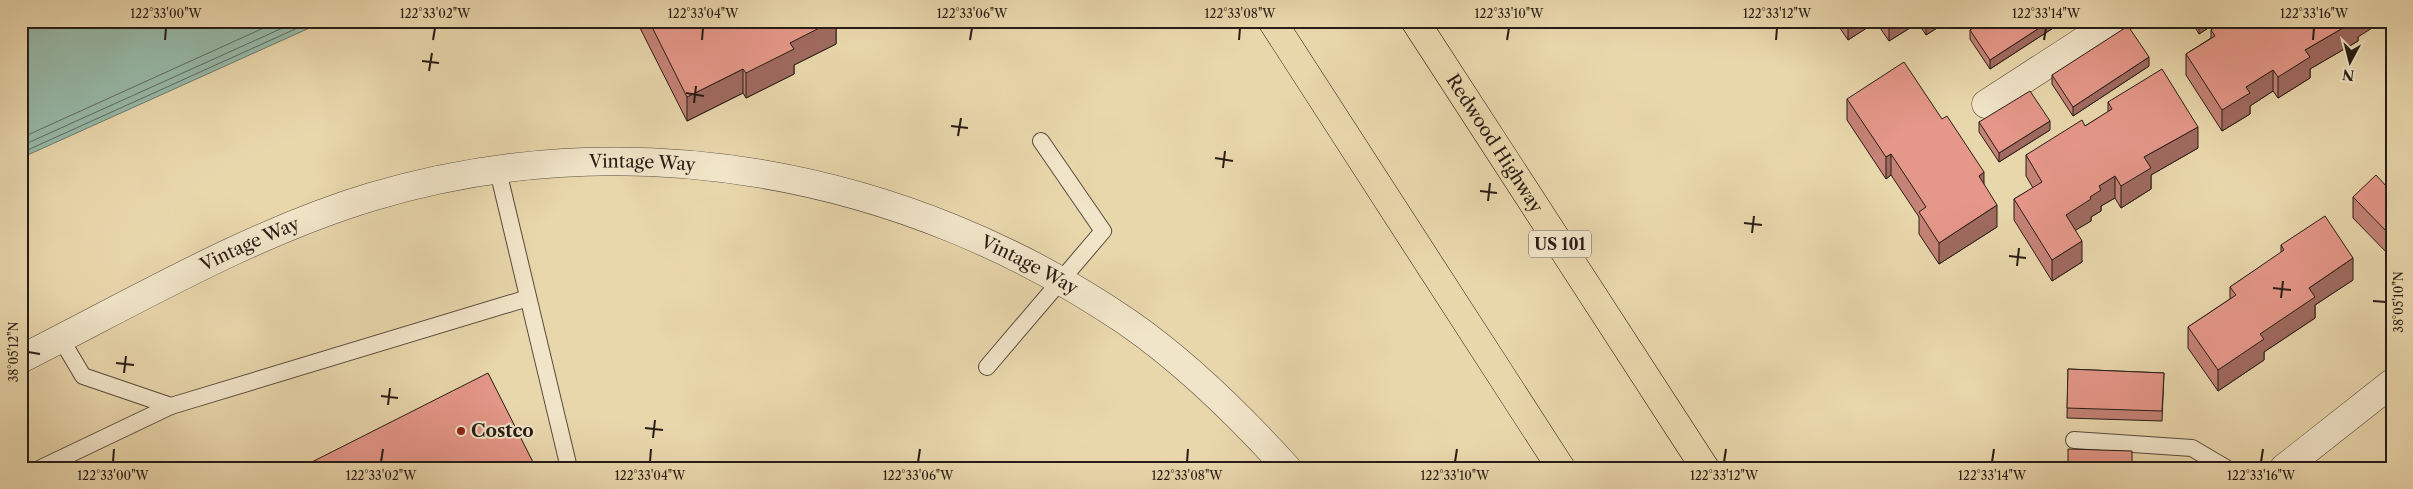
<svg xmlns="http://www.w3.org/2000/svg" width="2413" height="489" viewBox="0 0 2413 489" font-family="'Libre Caslon Text',serif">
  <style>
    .water { fill: #97baaa; stroke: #6b7b6f }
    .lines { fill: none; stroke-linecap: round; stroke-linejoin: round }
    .shore { stroke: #606b60; stroke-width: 1 }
    .service-casing { stroke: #584b3c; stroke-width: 18 }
    .minor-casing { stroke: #584b3c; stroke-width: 29 }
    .tertiary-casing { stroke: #584b3c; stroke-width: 29 }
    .motorway-casing { stroke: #281c16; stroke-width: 29 }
    .service { stroke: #f1e5c9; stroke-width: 16 }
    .minor { stroke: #f1e5c9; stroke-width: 28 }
    .tertiary { stroke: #f1e5c9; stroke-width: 28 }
    .motorway { stroke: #e9d7ac; stroke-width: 28 }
    .wall { fill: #c58276; stroke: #281c16 }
    .shaded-wall { fill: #a06a60; stroke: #281c16 }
    .building { fill: #e59789; stroke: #281c16 }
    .ticks { fill: none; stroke: #281c16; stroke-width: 2 }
    .poi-dot { fill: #8f2418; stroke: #f1e5c9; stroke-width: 2 }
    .labels { text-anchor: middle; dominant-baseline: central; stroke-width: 4; stroke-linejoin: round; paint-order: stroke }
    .shield { fill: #f1e5c9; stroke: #64584c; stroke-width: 1 }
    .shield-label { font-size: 16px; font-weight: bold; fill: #281c16 }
    .street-label { font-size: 18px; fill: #281c16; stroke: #f1e5c9 }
    .poi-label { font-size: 18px; font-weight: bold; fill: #281c16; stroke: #f1e5c9; text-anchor: start }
    .neatline { fill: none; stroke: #281c16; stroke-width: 2 }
    .ticks-label { font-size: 12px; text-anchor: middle; fill: #281c16 }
  </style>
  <rect width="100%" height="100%" fill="#e9d7ac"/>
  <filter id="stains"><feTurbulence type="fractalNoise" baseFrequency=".004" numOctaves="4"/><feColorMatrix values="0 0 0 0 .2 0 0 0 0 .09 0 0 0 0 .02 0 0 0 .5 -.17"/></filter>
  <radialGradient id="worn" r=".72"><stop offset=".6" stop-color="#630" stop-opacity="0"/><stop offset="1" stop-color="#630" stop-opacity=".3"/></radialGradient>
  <path class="water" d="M 21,21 L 325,21 L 21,158 Z"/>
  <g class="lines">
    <g class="shore">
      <path d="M 21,138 L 279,21"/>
      <path d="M 21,146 L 298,21"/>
      <path d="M 21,153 L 313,21"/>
    </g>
    <g class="service-casing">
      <g id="service">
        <path d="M 498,171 L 569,468"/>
        <path d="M 61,339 L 83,376 L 171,406"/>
        <path d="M 987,367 L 1103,231 L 1041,141"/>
        <path d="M 2074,440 L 2192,448 L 2226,468"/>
        <path d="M 41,468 L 171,406 L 528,298"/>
      </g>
    </g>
    <g class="minor-casing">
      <g id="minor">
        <path d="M 1986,104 L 2114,21"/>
        <path d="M 2284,468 L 2392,383"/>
      </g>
    </g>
    <g class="tertiary-casing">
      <g id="tertiary">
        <path id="s1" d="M 21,359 C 134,302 249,234 371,197 C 629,120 905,171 1127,322 C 1185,362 1239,415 1287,468"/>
      </g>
    </g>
    <g class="motorway-casing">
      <g id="motorway">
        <path d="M 1272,21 L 1561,468"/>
        <path id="s2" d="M 1415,21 L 1705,468"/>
      </g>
    </g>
    <use href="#service" class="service"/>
    <use href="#minor" class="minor"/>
    <use href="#tertiary" class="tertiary"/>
    <use href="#motorway" class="motorway"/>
  </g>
  <g class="wall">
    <path d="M 639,21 L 836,21 L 836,44 L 794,65 L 794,74 L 746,98 L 743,93 L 687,121 L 639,26 Z"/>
    <path d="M 1835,21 L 1948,21 L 1926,35 L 1918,23 L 1889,41 L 1876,22 L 1848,40 Z"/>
    <path d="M 2064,21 L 1990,69 L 1970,39 L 1970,30 Z"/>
    <path d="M 2191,21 L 2219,21 L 2199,34 Z"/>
    <path d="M 2211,30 L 2358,37 L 2358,41 L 2310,69 L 2310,78 L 2278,98 L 2273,91 L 2250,106 L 2250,114 L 2222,131 L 2186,75 L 2186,54 L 2211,38 Z"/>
    <path d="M 2149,66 L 2073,116 L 2052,84 L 2052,75 Z"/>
    <path d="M 1847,99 L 1984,185 L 1997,227 L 1939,264 L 1919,234 L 1919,217 L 1891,175 L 1886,179 L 1847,120 Z"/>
    <path d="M 2108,102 L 2198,148 L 2151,175 L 2151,189 L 2121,208 L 2115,198 L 2101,206 L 2101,211 L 2091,217 L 2091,221 L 2075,230 L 2082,262 L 2052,281 L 2014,220 L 2014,199 L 2033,188 L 2026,176 L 2026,155 L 2085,126 L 2108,112 Z"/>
    <path d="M 1979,122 L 2050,130 L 1999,162 L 1979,132 Z"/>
    <path d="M 2392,183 L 2392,258 L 2353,218 L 2353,197 L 2387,187 Z"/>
    <path d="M 2281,245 L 2353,280 L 2315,305 L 2315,318 L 2264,352 L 2264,360 L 2218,391 L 2188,348 L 2188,327 L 2230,299 L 2230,287 L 2281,253 Z"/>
    <path d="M 2068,369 L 2164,373 L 2162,421 L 2067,418 Z"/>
  </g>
  <g class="shaded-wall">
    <path d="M 827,21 L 836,21 L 836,44 L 794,65 L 794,74 L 746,98 L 746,73 L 790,43 Z"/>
    <path d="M 1848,21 L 1876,21 L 1876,22 L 1848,40 Z"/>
    <path d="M 1889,21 L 1918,21 L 1918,23 L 1889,41 Z"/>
    <path d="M 1926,21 L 1948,21 L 1926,35 Z"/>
    <path d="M 2050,21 L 2064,21 L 1990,69 L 1990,60 Z"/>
    <path d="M 2204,21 L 2219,21 L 2199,34 L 2199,25 Z"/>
    <path d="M 2355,21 L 2383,21 L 2358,37 L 2358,41 L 2310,69 L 2310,78 L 2278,98 L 2278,77 L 2305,50 Z"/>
    <path d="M 2149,57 L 2149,66 L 2073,116 L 2073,107 Z"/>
    <path d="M 743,69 L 743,93 L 687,121 L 687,97 Z"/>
    <path d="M 2273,70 L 2273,91 L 2250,106 L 2250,114 L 2222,131 L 2222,110 L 2246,87 Z"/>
    <path d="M 2050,121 L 2050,130 L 1999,162 L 1999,153 Z"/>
    <path d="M 2198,127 L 2198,148 L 2151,175 L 2151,189 L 2121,208 L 2121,186 L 2144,157 Z"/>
    <path d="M 1891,154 L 1891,175 L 1886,179 L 1886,157 Z"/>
    <path d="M 1984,172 L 1984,193 L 1979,176 Z"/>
    <path d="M 2115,176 L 2115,198 L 2101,206 L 2101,211 L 2091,217 L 2091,221 L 2066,236 L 2066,215 L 2090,197 L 2099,186 Z"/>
    <path d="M 1997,205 L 1997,227 L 1939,264 L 1939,243 Z"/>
    <path d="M 2082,241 L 2082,262 L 2052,281 L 2052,260 Z"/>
    <path d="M 2353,258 L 2353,280 L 2315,305 L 2315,318 L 2264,352 L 2264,360 L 2218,391 L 2218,370 L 2260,334 L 2309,288 Z"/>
  </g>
  <g class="building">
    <path d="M 649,21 L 833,21 L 790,43 L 794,49 L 746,73 L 743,69 L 687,97 Z"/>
    <path d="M 1984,21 L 2050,21 L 1990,60 L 1970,30 Z"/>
    <path d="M 2197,21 L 2204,21 L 2199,25 Z"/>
    <path d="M 2224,21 L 2355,21 L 2305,50 L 2310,57 L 2278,77 L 2273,70 L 2246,87 L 2250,93 L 2222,110 L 2186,54 L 2215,36 L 2211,30 Z"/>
    <path d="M 2128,26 L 2149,57 L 2073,107 L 2052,75 Z"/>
    <path d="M 1904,62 L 1942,119 L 1947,116 L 1984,172 L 1979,176 L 1997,205 L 1939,243 L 1919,212 L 1926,207 L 1891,154 L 1886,157 L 1847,99 Z"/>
    <path d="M 2162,69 L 2198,127 L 2144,157 L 2151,168 L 2121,186 L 2115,176 L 2099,186 L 2101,190 L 2090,197 L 2091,199 L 2066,215 L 2082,241 L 2052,260 L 2014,199 L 2042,182 L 2026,155 L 2082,120 L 2085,126 L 2112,109 L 2108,102 Z"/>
    <path d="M 2030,91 L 2050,121 L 1999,153 L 1979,122 Z"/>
    <path d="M 2376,175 L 2387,187 L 2392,183 L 2392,237 L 2353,197 Z"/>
    <path d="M 2325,216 L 2353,258 L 2309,288 L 2315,297 L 2260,334 L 2264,339 L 2218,370 L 2188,327 L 2236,295 L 2230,287 L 2284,250 L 2281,245 Z"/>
    <path d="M 2068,369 L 2164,373 L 2162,411 L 2067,408 Z"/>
    <path d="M 488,373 L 536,468 L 300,468 Z"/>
    <path d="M 2068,449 L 2132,451 L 2132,468 L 2068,468 Z"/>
  </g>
  <path class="ticks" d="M 165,40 L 166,28M 433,40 L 435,28M 702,40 L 703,28M 970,40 L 972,28M 1239,40 L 1240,28M 1507,40 L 1509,28M 1776,40 L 1777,28M 2044,40 L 2046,28M 2313,40 L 2314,28M 422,61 L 439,63M 429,71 L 432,53M 686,93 L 704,96M 694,103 L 696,86M 951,126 L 968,128M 958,136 L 961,118M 1215,158 L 1233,161M 1223,168 L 1225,151M 1480,191 L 1497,193M 1488,201 L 1490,183M 1744,223 L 1762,225M 1752,233 L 1754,216M 2009,256 L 2026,258M 2017,266 L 2019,248M 2273,288 L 2291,290M 2281,298 L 2283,281M 2373,301 L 2386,302M 28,352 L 40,354M 116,363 L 134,365M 124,373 L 126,356M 381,396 L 398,398M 388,405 L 390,388M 645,428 L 663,430M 653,438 L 655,420M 113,462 L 114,449M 381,462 L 383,449M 650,462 L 651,449M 918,462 L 920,449M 1187,462 L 1188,449M 1455,462 L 1457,449M 1724,462 L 1726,449M 1992,462 L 1994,449M 2261,462 L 2263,449"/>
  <circle class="poi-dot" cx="461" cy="431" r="5"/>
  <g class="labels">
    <rect class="shield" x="1529" y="230.5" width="62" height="27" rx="4"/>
    <g class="shield-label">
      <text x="1560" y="244">US 101</text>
    </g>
    <g class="street-label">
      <text stroke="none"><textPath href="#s2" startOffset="146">Redwood Highway</textPath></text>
      <text stroke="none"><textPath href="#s1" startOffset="661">Vintage Way</textPath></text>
      <text stroke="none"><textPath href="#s1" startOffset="256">Vintage Way</textPath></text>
      <text stroke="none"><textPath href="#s1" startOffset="1065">Vintage Way</textPath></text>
    </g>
    <g class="poi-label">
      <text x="471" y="431">Costco</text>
    </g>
  </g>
  <rect width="2413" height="489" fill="none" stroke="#e9d7ac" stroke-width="55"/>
  <g transform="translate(2350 62) rotate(187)" stroke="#f1e5c9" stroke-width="4" paint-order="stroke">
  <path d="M0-4L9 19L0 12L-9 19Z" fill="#281c16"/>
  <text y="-8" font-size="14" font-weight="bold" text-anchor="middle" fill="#281c16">N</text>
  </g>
  <rect x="28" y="28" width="2358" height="434" class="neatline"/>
  <g class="ticks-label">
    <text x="166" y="18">122°33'00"W</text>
    <text x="435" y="18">122°33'02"W</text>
    <text x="703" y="18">122°33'04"W</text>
    <text x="972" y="18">122°33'06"W</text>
    <text x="1240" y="18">122°33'08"W</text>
    <text x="1509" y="18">122°33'10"W</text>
    <text x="1777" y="18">122°33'12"W</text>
    <text x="2046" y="18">122°33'14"W</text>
    <text x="2314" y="18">122°33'16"W</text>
    <text transform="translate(2399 302) rotate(-90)" y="4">38°05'10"N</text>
    <text transform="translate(14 352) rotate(-90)" y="4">38°05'12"N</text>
    <text x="113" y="480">122°33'00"W</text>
    <text x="381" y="480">122°33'02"W</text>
    <text x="650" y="480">122°33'04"W</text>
    <text x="918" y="480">122°33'06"W</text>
    <text x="1187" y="480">122°33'08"W</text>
    <text x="1455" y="480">122°33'10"W</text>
    <text x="1724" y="480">122°33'12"W</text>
    <text x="1992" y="480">122°33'14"W</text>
    <text x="2261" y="480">122°33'16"W</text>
  </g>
  <rect width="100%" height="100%" filter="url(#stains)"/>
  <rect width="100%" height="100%" fill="url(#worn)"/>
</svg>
